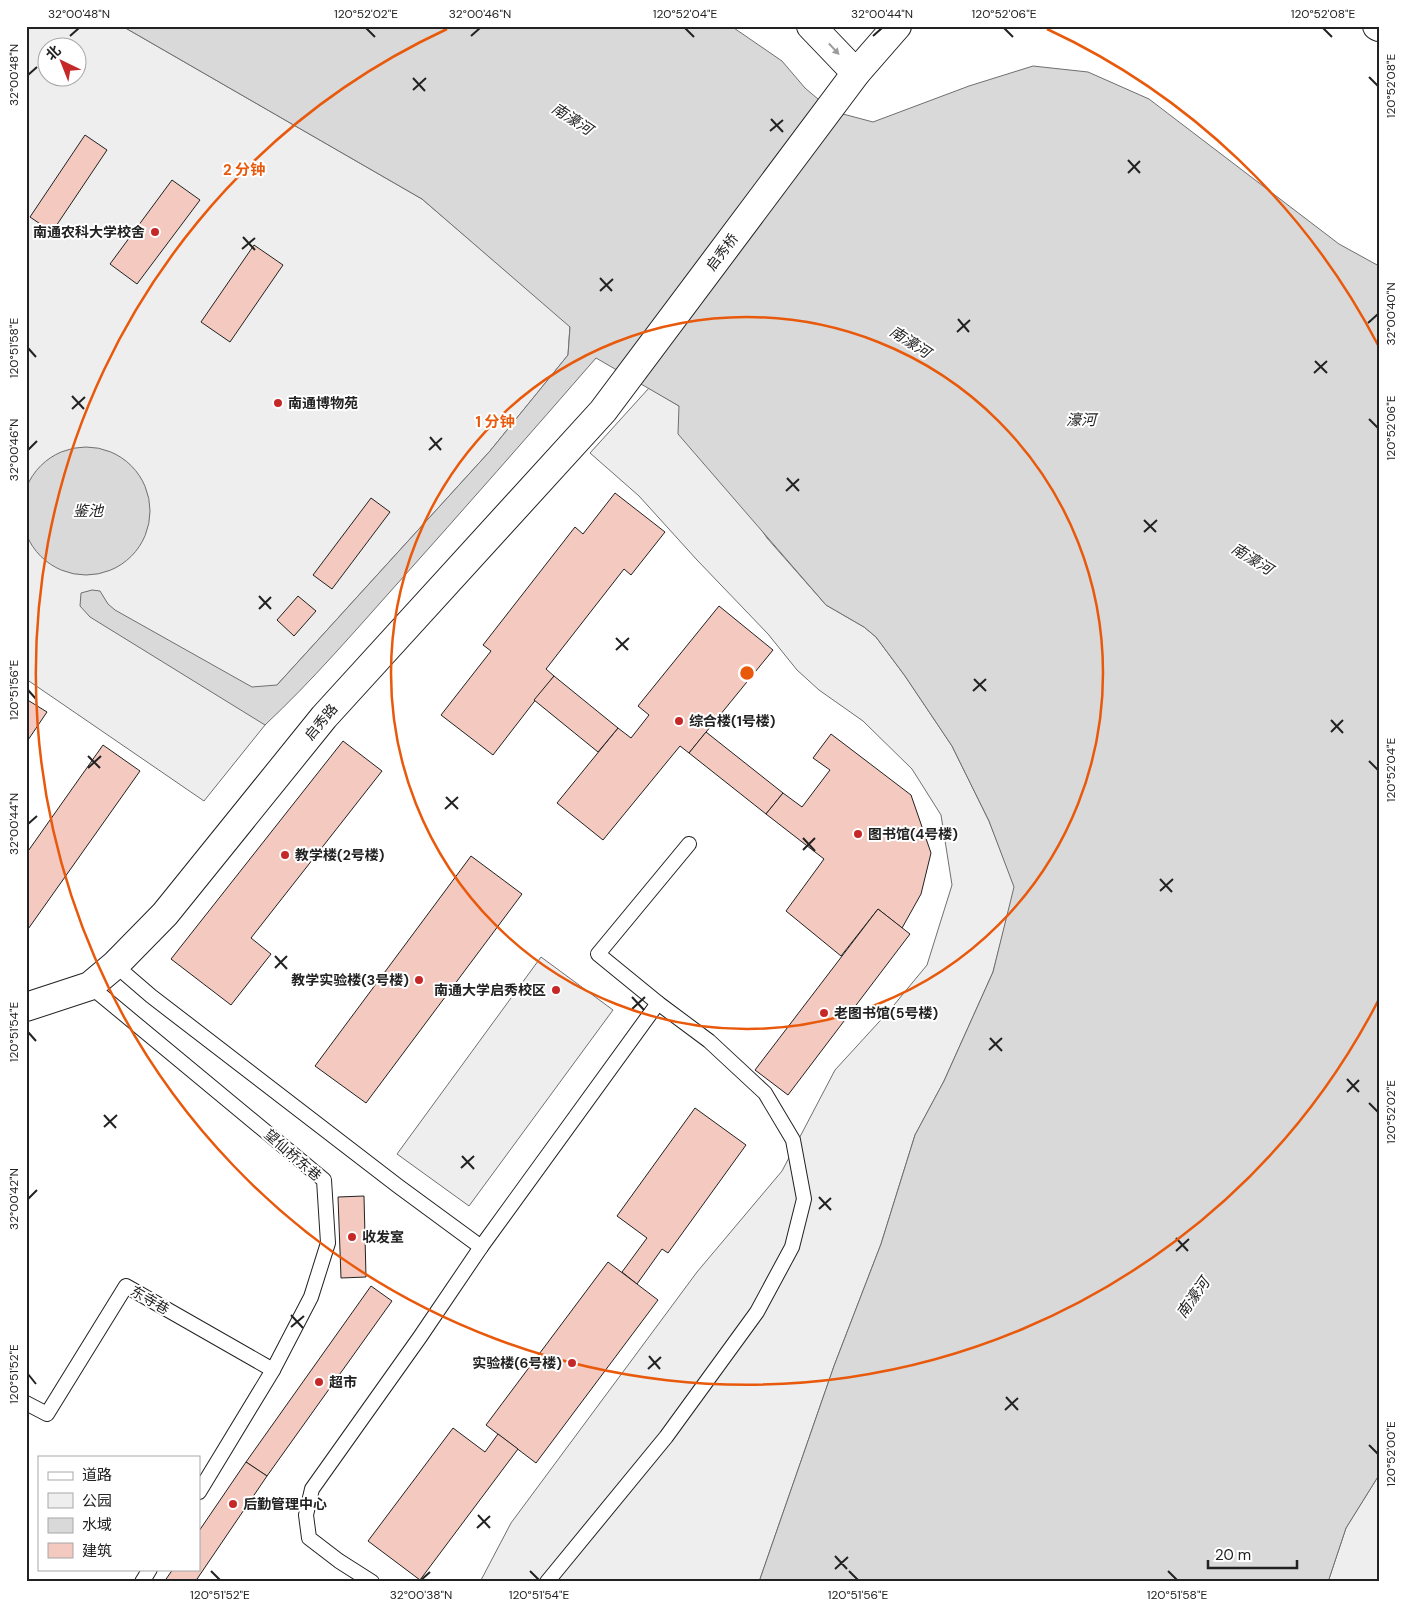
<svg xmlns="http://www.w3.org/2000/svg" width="1405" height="1608" viewBox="0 0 1405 1608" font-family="'DM Sans','Noto Sans SC',sans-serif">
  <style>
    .green { fill: #eee; stroke: #6f6f6f; fill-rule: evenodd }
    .water { fill: #d9d9d9; stroke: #6f6f6f }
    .building { fill: #f3c9c0; stroke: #222 }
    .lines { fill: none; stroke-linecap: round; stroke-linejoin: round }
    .service-casing { stroke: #222; stroke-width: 16 }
    .tertiary-casing { stroke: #222; stroke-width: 30 }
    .secondary-casing { stroke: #222; stroke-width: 30 }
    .service { stroke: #fff; stroke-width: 14 }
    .tertiary { stroke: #fff; stroke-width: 28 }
    .secondary { stroke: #fff; stroke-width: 28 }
    .oneway { fill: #9c9c9c }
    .ticks { fill: none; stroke: #222; stroke-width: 2 }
    .ring { fill: none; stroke: #e8590c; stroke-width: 2.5 }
    .poi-dot { fill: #c62828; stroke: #fff; stroke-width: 2 }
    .labels { text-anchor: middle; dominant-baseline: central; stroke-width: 4; stroke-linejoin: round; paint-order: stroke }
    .poi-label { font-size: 14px; font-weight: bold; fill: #222; stroke: #fff; text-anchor: start }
    .street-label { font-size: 14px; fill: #222; stroke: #fff }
    .water-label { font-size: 15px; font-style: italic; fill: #222; stroke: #fff }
    .centre { fill: #e8590c; stroke: #fff; stroke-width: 2.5 }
    .ring-label { font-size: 15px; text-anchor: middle; font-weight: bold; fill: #e8590c; stroke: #fff; stroke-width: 4; stroke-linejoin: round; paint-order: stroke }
    .neatline { fill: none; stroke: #222; stroke-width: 2 }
    .ticks-label { font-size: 12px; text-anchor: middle; fill: #222 }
  </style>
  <rect width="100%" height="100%" fill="#fff"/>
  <g class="green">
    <path d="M 26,26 L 122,26 L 422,199 L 570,326 L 568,355 L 490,451 L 277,685 L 265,725 L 204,801 L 26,679 ZM 48,48 L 78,48 L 78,78 L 48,78 Z"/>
    <path d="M 649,388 L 679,406 L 767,538 L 826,605 L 864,627 L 876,637 L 905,676 L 952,746 L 989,821 L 1015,887 L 993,972 L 944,1081 L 915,1135 L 881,1244 L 834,1366 L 759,1582 L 480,1582 L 511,1523 L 697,1272 L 782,1171 L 835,1070 L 889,1011 L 927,965 L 952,885 L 941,815 L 912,769 L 863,721 L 819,690 L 797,670 L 768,634 L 697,560 L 639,496 L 590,453 Z"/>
    <path d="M 541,957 L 613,1010 L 469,1206 L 397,1154 Z"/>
    <path d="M 1379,1475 L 1379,1582 L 1328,1582 L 1346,1528 Z"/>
  </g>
  <g class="water">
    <path d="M 122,26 L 731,26 L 782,61 L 805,88 L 825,105 L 843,114 L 873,122 L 969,86 L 1033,66 L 1088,72 L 1149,99 L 1339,244 L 1379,266 L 1379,1475 L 1346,1528 L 1328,1582 L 759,1582 L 834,1366 L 881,1244 L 915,1135 L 944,1081 L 993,972 L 1014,887 L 989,821 L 952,746 L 905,676 L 876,637 L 864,627 L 826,605 L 678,434 L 679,406 L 596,358 C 530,434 464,509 397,584 C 354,632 312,681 265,725 L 90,617 L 80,606 L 81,593 L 92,590 L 100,591 L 108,604 L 115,610 L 252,687 L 277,685 L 490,451 L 568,355 L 570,327 L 422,199 Z"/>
    <circle cx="86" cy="511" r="64"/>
  </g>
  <g class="building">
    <path d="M 85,135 L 107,150 L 52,232 L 30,217 Z"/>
    <path d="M 172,180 L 200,200 L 137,284 L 110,264 Z"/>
    <path d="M 254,245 L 283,265 L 230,342 L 201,322 Z"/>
    <path d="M 615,493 L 665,532 L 631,575 L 624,569 L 546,669 L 554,676 L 493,755 L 441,715 L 491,651 L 483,645 L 575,527 L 583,534 Z"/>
    <path d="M 371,498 L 390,512 L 332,589 L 313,575 Z"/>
    <path d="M 298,596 L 316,611 L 294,636 L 277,620 Z"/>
    <path d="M 719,606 L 773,650 L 689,753 L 680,746 L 603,840 L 557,803 L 618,728 L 631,738 L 649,715 L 638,706 Z"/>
    <path d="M 554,676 L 618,728 L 598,752 L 534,700 Z"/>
    <path d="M 26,699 L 47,712 L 26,743 Z"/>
    <path d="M 706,732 L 783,793 L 766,814 L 689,753 Z"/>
    <path d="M 831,734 L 911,795 L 931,853 L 921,894 L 902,928 L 878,909 L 841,956 L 786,911 L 824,859 L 766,814 L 783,793 L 802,807 L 830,770 L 813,758 Z"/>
    <path d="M 343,741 L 382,771 L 251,938 L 271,954 L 231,1005 L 171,959 Z"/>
    <path d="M 103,745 L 140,771 L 26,932 L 26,854 Z"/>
    <path d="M 471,856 L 522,894 L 366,1103 L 315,1066 Z"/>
    <path d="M 878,909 L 910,934 L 788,1095 L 755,1070 Z"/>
    <path d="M 695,1108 L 746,1145 L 668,1253 L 662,1249 L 637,1284 L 622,1272 L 647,1238 L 617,1216 Z"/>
    <path d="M 364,1196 L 366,1277 L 341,1278 L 338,1197 Z"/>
    <path d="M 608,1262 L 658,1300 L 536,1463 L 486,1425 Z"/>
    <path d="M 371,1286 L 392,1301 L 267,1476 L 246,1462 Z"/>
    <path d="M 453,1428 L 485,1452 L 498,1434 L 518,1449 L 420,1580 L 368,1541 Z"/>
    <path d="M 246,1462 L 267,1476 L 195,1582 L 164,1582 L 173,1569 L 199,1569 L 199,1531 Z"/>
  </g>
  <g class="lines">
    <g class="service-casing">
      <g id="service">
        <path d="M 115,965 L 151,996 L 398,1186 L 481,1247"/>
        <path d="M 90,986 L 324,1180 L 328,1243 L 311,1297 L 273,1370 L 199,1492"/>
        <path d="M 26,1403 L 47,1414 L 126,1286 L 273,1370"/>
        <path d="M 142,1582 L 150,1569"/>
        <path d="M 372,1582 L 339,1561 L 309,1538 L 306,1515 L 312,1489 L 420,1337 L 481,1247 L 658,1003"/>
        <path d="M 547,1582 L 666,1437 L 757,1312 L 792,1247 L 804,1199 L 793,1140 L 765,1093 L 709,1041 L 658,1003 L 598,954 L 689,844"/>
      </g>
    </g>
    <g class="tertiary-casing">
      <path id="tertiary" d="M 26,1007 L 90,986 L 115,965 L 165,914 L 324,717 L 603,411 L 856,73 L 897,26"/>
    </g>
    <g class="secondary-casing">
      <g id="secondary">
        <path d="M 811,26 L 856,73"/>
        <path d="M 1377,26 L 1379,27"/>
      </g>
    </g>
    <use href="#service" class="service"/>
    <use href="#tertiary" class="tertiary"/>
    <use href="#secondary" class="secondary"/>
  </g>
  <defs><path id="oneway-solid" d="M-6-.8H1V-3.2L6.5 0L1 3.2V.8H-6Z" transform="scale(1.25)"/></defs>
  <use class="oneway" href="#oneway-solid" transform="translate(834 49) rotate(47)"/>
  <path class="ticks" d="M 366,28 L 375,37M 685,28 L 694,37M 1004,28 L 1013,37M 1323,28 L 1332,37M 70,36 L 79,28M 471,36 L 480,28M 873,36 L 882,28M 28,75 L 37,67M 1369,77 L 1378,86M 413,78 L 425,91M 413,90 L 426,78M 771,119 L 783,132M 770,131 L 783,120M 1128,160 L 1140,173M 1128,173 L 1140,161M 243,237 L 255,250M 242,249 L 255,238M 600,278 L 612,291M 600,291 L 613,279M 958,319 L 969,332M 1368,323 L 1378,314M 957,332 L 970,320M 28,348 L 36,357M 1315,361 L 1327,373M 1314,373 L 1327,361M 72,396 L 84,409M 72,409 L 85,397M 1369,419 L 1378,428M 430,437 L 441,450M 28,450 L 37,441M 429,450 L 442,438M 787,478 L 799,491M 786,491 L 799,479M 1144,520 L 1156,532M 1144,532 L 1157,520M 259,596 L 271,609M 259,609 L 271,597M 616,638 L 628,650M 616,650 L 629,638M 974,679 L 986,691M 28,690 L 36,699M 973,691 L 986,679M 1331,720 L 1343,733M 1331,732 L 1343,720M 88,756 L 100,768M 1369,761 L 1378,770M 88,768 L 101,756M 446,797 L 458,809M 445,809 L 458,797M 28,824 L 37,816M 803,838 L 815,851M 803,850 L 815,838M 1160,879 L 1172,892M 1160,891 L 1173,879M 275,956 L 287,969M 275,968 L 287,956M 632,997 L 644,1010M 632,1009 L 645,997M 28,1032 L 36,1041M 990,1038 L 1002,1051M 989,1050 L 1002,1038M 1347,1079 L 1359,1092M 1347,1092 L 1359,1080M 1369,1103 L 1378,1112M 104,1115 L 116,1128M 104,1127 L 117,1115M 462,1156 L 474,1169M 461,1168 L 474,1156M 819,1197 L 831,1210M 28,1199 L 37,1190M 819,1209 L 831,1198M 1176,1238 L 1188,1251M 1176,1251 L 1189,1239M 291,1315 L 303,1328M 291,1327 L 304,1316M 649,1356 L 660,1369M 648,1369 L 661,1357M 28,1374 L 36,1384M 1006,1397 L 1018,1410M 1005,1410 L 1018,1398M 1369,1445 L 1378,1454M 478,1515 L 490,1528M 477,1528 L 490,1516M 835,1556 L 847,1569M 835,1569 L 848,1557M 211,1571 L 220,1580M 530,1571 L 539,1580M 849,1571 L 858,1580M 1168,1571 L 1177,1580M 421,1580 L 430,1572"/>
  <g class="ring">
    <circle cx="747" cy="673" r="356"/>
    <path d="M1378 1001A711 711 0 1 1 447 29M1047 29A711 711 0 0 1 1378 345"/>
  </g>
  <g class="poi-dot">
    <circle cx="155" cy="232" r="5"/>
    <circle cx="278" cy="403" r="5"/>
    <circle cx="679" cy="721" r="5"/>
    <circle cx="858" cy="834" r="5"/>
    <circle cx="285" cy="855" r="5"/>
    <circle cx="419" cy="980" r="5"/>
    <circle cx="556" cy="990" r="5"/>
    <circle cx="824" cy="1013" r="5"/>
    <circle cx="352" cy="1237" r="5"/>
    <circle cx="572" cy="1363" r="5"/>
    <circle cx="319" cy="1382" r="5"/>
    <circle cx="233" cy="1504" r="5"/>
  </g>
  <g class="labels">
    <g class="poi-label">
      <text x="145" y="232" text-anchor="end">南通农科大学校舍</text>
      <text x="288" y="403">南通博物苑</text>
      <text x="689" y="721">综合楼(1号楼)</text>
      <text x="868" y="834">图书馆(4号楼)</text>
      <text x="295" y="855">教学楼(2号楼)</text>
      <text x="409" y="980" text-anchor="end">教学实验楼(3号楼)</text>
      <text x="546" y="990" text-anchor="end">南通大学启秀校区</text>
      <text x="834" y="1013">老图书馆(5号楼)</text>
      <text x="362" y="1237">收发室</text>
      <text x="562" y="1363" text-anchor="end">实验楼(6号楼)</text>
      <text x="329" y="1382">超市</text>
      <text x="243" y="1504">后勤管理中心</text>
    </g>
    <g class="street-label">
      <text transform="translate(722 252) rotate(-53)">启秀桥</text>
      <text transform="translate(321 722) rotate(-50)">启秀路</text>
      <text transform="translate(293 1155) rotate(41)">望仙桥东巷</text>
      <text transform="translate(150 1300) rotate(30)">东寺巷</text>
    </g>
    <g class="water-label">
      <text transform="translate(572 119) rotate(33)">南濠河</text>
      <text transform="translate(910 342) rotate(33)">南濠河</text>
      <text x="1081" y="420">濠河</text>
      <text x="88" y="511">鉴池</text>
      <text transform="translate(1252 559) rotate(32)">南濠河</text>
      <text transform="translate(1193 1298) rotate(-55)">南濠河</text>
    </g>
  </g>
  <circle cx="747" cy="673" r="8" class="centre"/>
  <g class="ring-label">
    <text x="244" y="175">2 分钟</text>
    <text x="495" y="427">1 分钟</text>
  </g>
  <rect width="1405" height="1608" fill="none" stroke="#ffffff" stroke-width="55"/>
  <rect x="38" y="1456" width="162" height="115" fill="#ffffff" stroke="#a7a7a7"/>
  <rect x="48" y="1472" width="25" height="8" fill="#ffffff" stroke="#a7a7a7"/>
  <text x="82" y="1480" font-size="15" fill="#222222">道路</text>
  <rect x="48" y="1493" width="25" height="15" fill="#eeeeee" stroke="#a7a7a7"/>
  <text x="82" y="1506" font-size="15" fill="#222222">公园</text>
  <rect x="48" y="1518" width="25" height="15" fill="#d9d9d9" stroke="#a7a7a7"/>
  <text x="82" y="1530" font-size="15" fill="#222222">水域</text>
  <rect x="48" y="1543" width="25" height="15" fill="#f3c9c0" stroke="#a7a7a7"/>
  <text x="82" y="1556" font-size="15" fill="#222222">建筑</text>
  <g transform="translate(62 62) rotate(317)"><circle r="24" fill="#ffffff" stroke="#a7a7a7"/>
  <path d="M0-4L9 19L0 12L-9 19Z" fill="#c62828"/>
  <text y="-8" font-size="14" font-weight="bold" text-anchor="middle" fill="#222222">北</text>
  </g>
  <path d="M1208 1560v8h89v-8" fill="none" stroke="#222222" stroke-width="2.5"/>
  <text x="1215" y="1560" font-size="15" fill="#222222" stroke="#ffffff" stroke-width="4" paint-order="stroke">20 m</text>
  <rect x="28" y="28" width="1350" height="1552" class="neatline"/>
  <g class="ticks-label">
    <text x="79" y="18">32°00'48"N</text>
    <text x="366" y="18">120°52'02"E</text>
    <text x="480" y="18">32°00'46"N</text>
    <text x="685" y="18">120°52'04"E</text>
    <text x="882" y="18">32°00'44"N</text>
    <text x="1004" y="18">120°52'06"E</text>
    <text x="1323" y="18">120°52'08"E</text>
    <text transform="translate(14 75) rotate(-90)" y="4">32°00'48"N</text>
    <text transform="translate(1391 86) rotate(-90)" y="4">120°52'08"E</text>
    <text transform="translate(1391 314) rotate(-90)" y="4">32°00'40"N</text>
    <text transform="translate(14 348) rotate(-90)" y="4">120°51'58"E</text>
    <text transform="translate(1391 428) rotate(-90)" y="4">120°52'06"E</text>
    <text transform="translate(14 450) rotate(-90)" y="4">32°00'46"N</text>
    <text transform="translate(14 690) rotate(-90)" y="4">120°51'56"E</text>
    <text transform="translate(1391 770) rotate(-90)" y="4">120°52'04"E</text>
    <text transform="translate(14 824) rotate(-90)" y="4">32°00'44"N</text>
    <text transform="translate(14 1032) rotate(-90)" y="4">120°51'54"E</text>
    <text transform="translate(1391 1112) rotate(-90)" y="4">120°52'02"E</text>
    <text transform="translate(14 1199) rotate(-90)" y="4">32°00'42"N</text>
    <text transform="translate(14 1374) rotate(-90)" y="4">120°51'52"E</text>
    <text transform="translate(1391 1454) rotate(-90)" y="4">120°52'00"E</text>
    <text x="220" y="1599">120°51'52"E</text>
    <text x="421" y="1599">32°00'38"N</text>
    <text x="539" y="1599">120°51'54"E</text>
    <text x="858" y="1599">120°51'56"E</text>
    <text x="1177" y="1599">120°51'58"E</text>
  </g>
</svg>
